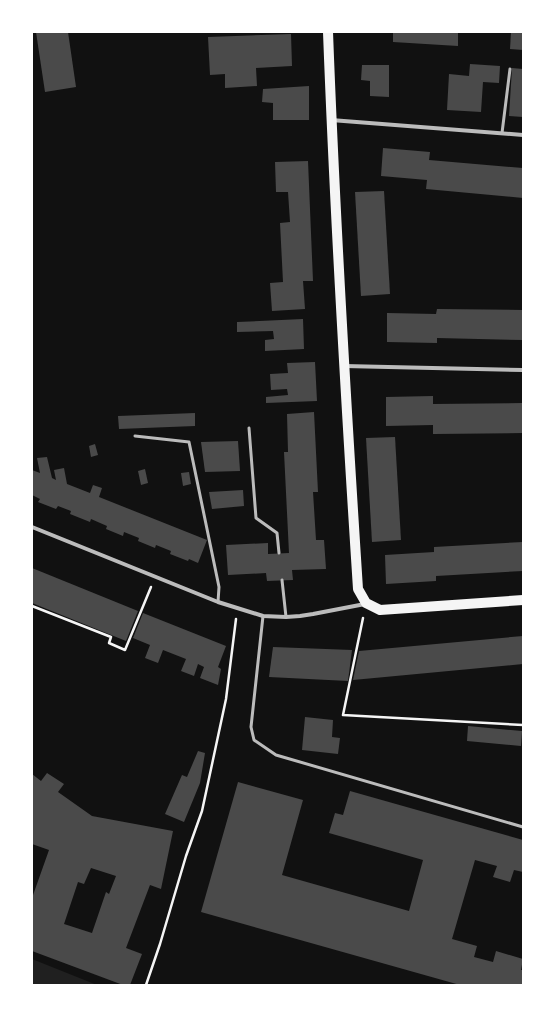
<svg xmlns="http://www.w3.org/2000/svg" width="555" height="1017" viewBox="0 0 555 1017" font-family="'Sofia Sans Condensed',sans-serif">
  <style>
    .green { fill: #202020 }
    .building { fill: #4a4a4a; fill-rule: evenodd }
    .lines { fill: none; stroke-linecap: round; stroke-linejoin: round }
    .path { stroke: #f5f5f5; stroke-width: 2.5 }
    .service { stroke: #bcbcbc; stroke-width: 3 }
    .minor { stroke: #bcbcbc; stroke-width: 4 }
    .primary { stroke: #f5f5f5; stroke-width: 10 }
  </style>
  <rect width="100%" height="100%" fill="#111"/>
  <path class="green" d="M 32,959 L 97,985 L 32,985 Z"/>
  <g class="building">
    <path d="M 36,32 L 68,32 L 76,87 L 45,92 Z"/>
    <path d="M 393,32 L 458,32 L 458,46 L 393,42 Z"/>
    <path d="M 511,32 L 523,32 L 523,50 L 510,49 Z"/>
    <path d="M 291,34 L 292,66 L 256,68 L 257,86 L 225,88 L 225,74 L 210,75 L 208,37 Z"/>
    <path d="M 470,64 L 500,66 L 499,83 L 483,82 L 481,112 L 447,110 L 449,74 L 469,76 Z"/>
    <path d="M 362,65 L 389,65 L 389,97 L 370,96 L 370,81 L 361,80 Z"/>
    <path d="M 512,68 L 523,69 L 523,117 L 509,116 Z"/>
    <path d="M 309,86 L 309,120 L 273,120 L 273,103 L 262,102 L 263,89 Z"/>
    <path d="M 383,148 L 430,152 L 429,160 L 523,168 L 523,198 L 426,189 L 427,180 L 381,176 Z"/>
    <path d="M 308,161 L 313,281 L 303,281 L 305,309 L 272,311 L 270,283 L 283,282 L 280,223 L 290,222 L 288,192 L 276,192 L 275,162 Z"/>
    <path d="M 384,191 L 390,294 L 361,296 L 355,192 Z"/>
    <path d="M 437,309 L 523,310 L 523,340 L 437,338 L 437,343 L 387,342 L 387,313 L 436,314 Z"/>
    <path d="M 303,319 L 304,349 L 265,351 L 265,340 L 274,339 L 273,331 L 237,332 L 237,322 Z"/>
    <path d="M 315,362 L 317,401 L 266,403 L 266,397 L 288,395 L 287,389 L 271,390 L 270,374 L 288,373 L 287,363 Z"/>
    <path d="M 433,396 L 433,404 L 523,403 L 523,433 L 433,434 L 433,425 L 386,426 L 386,397 Z"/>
    <path d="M 314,412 L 318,492 L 313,492 L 316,540 L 324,540 L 326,569 L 292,570 L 293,580 L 267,581 L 266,573 L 228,575 L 226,545 L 268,543 L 268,554 L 289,553 L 284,452 L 288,452 L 287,414 Z"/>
    <path d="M 195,413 L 195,426 L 119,429 L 118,416 Z"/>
    <path d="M 395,437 L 401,540 L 372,542 L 366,438 Z"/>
    <path d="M 238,441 L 240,471 L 205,472 L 201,442 Z"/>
    <path d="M 95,444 L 98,455 L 91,457 L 89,446 Z"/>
    <path d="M 47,457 L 52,478 L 56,480 L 54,470 L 64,468 L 67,484 L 90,493 L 93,485 L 102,488 L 99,497 L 207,540 L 198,563 L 189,559 L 188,561 L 170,554 L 171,551 L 156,545 L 155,548 L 138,541 L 139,538 L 124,532 L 123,536 L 106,529 L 107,526 L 91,519 L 90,522 L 70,514 L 71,511 L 58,506 L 56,509 L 38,502 L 40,499 L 32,495 L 32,470 L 40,473 L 37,458 Z"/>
    <path d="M 145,469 L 148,483 L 141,485 L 138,471 Z"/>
    <path d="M 189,472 L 191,484 L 183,486 L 181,473 Z"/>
    <path d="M 243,490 L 244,506 L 212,509 L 209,492 Z"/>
    <path d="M 523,542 L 523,571 L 436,576 L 436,581 L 386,584 L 385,555 L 434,552 L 434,547 Z"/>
    <path d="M 32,568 L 138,611 L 126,641 L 32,603 Z"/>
    <path d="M 143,613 L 226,646 L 218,667 L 221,669 L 218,685 L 200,678 L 204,667 L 198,664 L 194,676 L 181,671 L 186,659 L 163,650 L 158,663 L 145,658 L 150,645 L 133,638 Z"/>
    <path d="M 523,636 L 523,664 L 353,680 L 359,651 Z"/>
    <path d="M 273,647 L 352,650 L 348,681 L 269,677 Z"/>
    <path d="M 305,717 L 333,720 L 332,737 L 340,738 L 338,754 L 302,750 Z"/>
    <path d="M 468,726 L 522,731 L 521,746 L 467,741 Z"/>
    <path d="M 198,751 L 205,753 L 200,783 L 184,822 L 165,814 L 182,775 L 187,777 Z"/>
    <path d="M 47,773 L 64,784 L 58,792 L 92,816 L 173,831 L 161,889 L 150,885 L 126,948 L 142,954 L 130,985 L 123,985 L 32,951 L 32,898 L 49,850 L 32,844 L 32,774 L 41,781 ZM 91,868 L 116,876 L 109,894 L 106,892 L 92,933 L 64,924 L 78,882 L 84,884 Z"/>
    <path d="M 238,782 L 303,800 L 282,875 L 409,911 L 423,860 L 329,833 L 335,813 L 343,815 L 350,791 L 523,840 L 523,872 L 514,870 L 510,882 L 493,877 L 497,866 L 475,860 L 452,939 L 477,946 L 474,957 L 493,962 L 496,951 L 523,959 L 521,970 L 523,970 L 523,985 L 460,985 L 201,912 Z"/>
  </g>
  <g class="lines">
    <g class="path">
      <path d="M 32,606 L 111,637 L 109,643 L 125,650 L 151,587"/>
      <path d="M 363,618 L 343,715 L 523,725"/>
      <path d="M 146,985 L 160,944 L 186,856 L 202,811 L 226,699 L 236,619"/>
    </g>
    <g class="service">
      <path d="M 502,133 L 510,69"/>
      <path d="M 249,428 L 256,518 L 277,533 L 279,553"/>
      <path d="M 135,436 L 189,442 L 219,587 L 218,602"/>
      <path d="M 282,580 L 286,617"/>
      <path d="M 263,616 L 251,727 L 254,740 L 276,755 L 523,827"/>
    </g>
    <g class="minor">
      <path d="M 331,120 L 523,135"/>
      <path d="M 344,366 L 523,370"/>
      <path d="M 32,527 L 218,602 L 263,616 L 286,617 L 300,616 L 313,614 L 365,604"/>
    </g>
    <path class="primary" d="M 328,32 C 335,218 346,404 358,589 L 366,603 L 380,610 L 523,600"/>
  </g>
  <rect width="555" height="1017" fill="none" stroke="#ffffff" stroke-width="66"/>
</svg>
